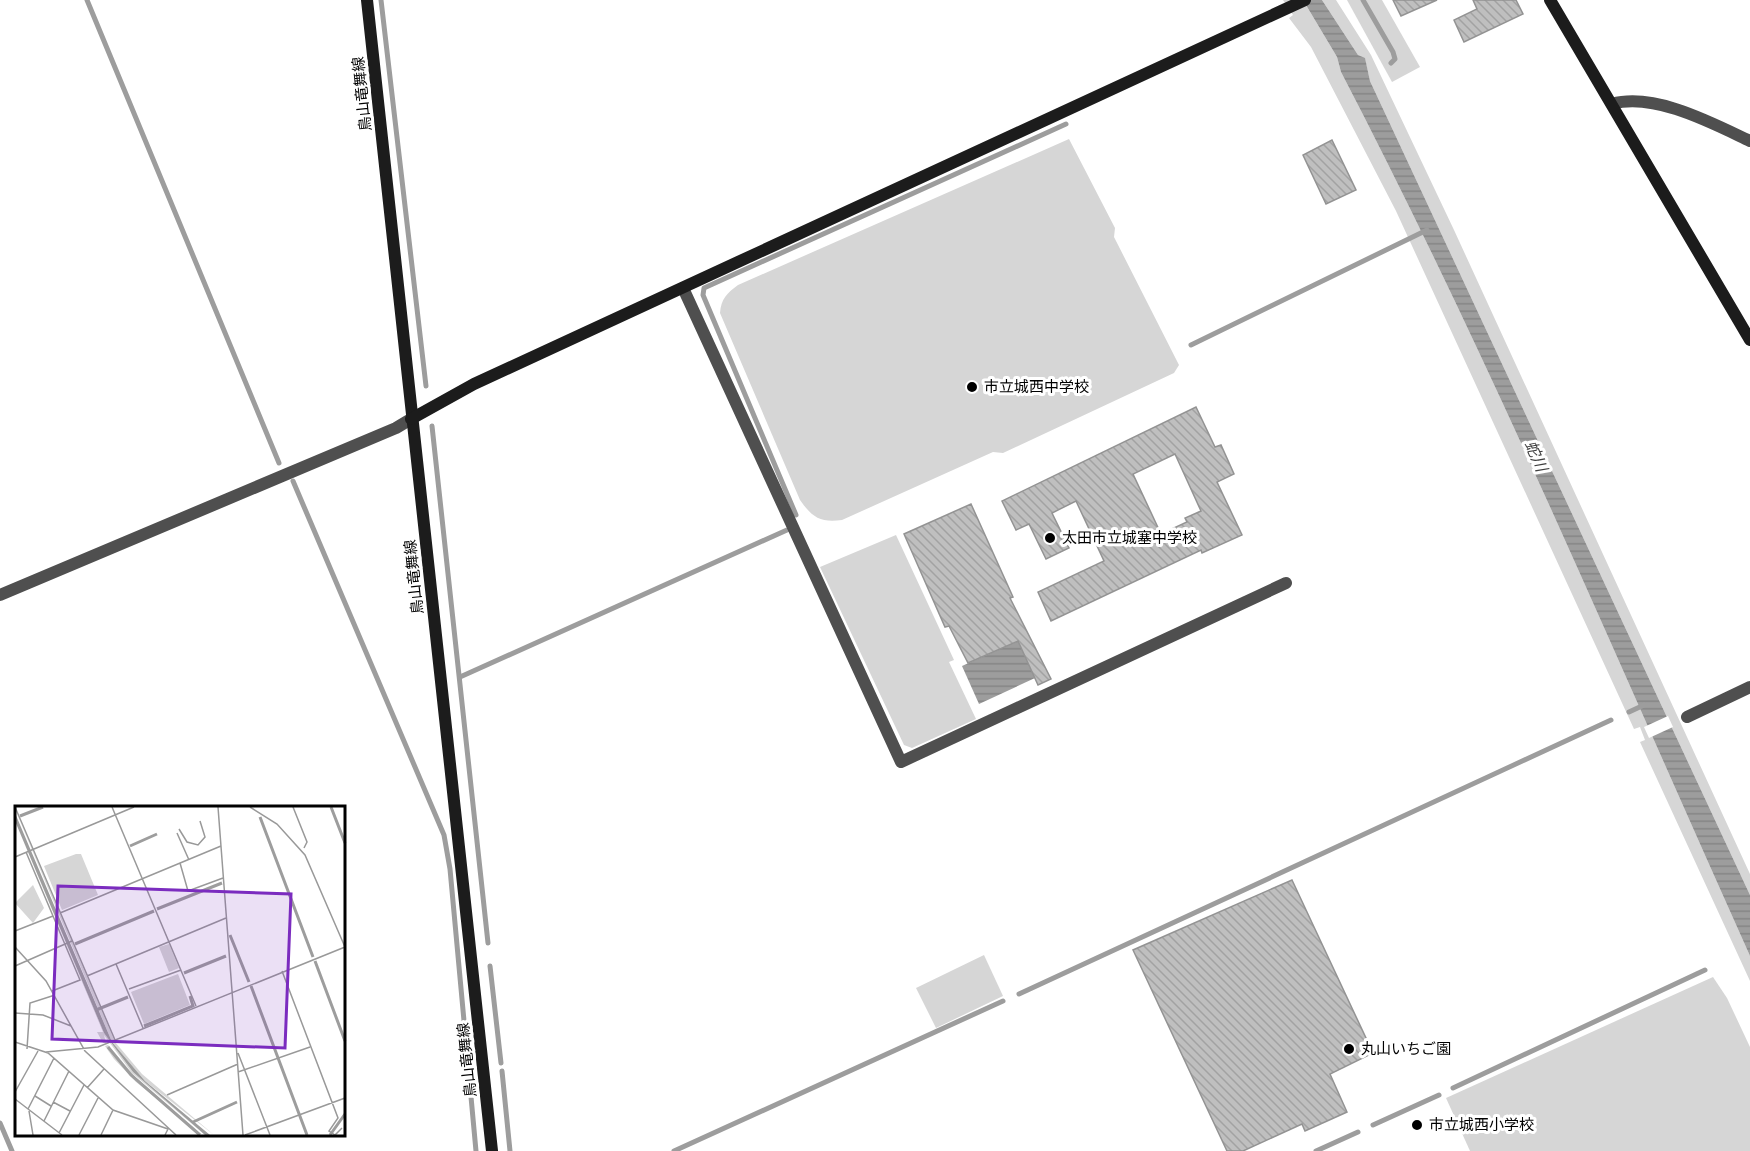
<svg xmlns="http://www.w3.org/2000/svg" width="1750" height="1151" viewBox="0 0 1750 1151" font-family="'DejaVu Sans','Noto Sans JP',sans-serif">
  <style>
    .green { fill: #d6d6d6 }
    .water { fill: url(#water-rules) }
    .pier { fill: #fff }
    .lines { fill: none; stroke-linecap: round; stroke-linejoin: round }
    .stream { stroke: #9d9d9d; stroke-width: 5 }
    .building { fill: url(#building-back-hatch); stroke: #939393; stroke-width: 1.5; fill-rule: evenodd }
    .street { stroke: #4f4f4f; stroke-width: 12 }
    .secondary { stroke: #1c1c1c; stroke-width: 12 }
    .poi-dot { fill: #000; stroke: #fff; stroke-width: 2 }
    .labels { text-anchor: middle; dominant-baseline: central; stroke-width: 6; stroke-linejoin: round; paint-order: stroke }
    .street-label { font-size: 15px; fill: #000; stroke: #fff }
    .poi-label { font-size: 15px; fill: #000; stroke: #fff; text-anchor: start }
    .water-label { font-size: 16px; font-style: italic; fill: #3e3e3e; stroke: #fff }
    .inset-river { fill: none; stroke: #9d9d9d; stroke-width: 3 }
    .inset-road { fill: none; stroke: #999; stroke-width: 1.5 }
    .view { fill: #7b2cbf; fill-opacity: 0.15; stroke: #7b2cbf; stroke-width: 3 }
    .inset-edge { fill: none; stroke: #000; stroke-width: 3 }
  </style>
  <defs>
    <pattern id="water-rules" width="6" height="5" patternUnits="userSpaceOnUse" patternTransform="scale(1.5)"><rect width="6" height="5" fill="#9d9d9d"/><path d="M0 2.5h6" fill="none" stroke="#858585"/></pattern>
    <pattern id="building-back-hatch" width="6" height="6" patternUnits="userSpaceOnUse" patternTransform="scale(1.5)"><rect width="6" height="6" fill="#bfbfbf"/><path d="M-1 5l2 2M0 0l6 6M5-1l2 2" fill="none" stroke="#a2a2a2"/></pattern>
  </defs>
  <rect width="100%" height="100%" fill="#fff"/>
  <g class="green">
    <path d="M 1283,0 L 1303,0 L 1337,57 L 1341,72 C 1491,360 1617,660 1750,956 L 1750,981 L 1640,742 L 1645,740 L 1640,727 L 1634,729 L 1396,211 L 1311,47 L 1289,18 L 1293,15 Z"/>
    <path d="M 1322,0 L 1336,0 L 1371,55 L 1454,230 L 1750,874 L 1750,895 L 1370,81 L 1365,59 L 1358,55 Z"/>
    <path d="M 1347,0 L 1382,0 L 1420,67 L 1392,82 Z"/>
    <path d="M 1069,139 L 1115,228 L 1114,237 L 1179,365 L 1174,373 L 1003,453 L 993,452 L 842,520 C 820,523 812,517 800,500 L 720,313 C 721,299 727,293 738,285 Z"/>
    <path d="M 896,535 L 954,660 L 949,662 L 976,719 L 912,748 L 904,745 L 820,567 Z"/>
    <path d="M 984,955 L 1003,996 L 936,1028 L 916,988 Z"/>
    <path d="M 1713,977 L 1727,998 L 1750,1047 L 1750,1151 L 1470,1151 L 1446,1098 Z"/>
  </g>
  <g class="water">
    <path d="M 1303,0 L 1322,0 L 1358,55 L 1365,58 L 1370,81 L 1750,895 L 1750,956 C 1617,660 1491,360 1341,72 L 1337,57 Z"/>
    <path d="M 1018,641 L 1035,678 L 979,704 L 962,666 Z"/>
  </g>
  <path class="pier" d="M 1668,716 L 1673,727 L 1649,738 L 1644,727 Z"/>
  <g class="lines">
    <g class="stream">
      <path d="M 87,0 L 279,463"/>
      <path d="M 381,0 L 426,386"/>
      <path d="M 1363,0 L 1393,52 L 1395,59 L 1391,63"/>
      <path d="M 1191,345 L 1427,230"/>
      <path d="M 432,426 L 488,943"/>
      <path d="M 293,481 L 444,835 L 450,869 L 476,1151"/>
      <path d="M 796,515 L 703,295 L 704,288 L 1066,124"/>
      <path d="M 460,677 L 787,530"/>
      <path d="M 1629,712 L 1644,705"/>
      <path d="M 490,966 L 501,1063"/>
      <path d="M 1019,994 L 1611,720"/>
      <path d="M 502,1071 L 510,1151"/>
      <path d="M 1453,1088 L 1705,970"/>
      <path d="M 0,1123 L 12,1151"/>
      <path d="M 1373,1125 L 1439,1095"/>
      <path d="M 674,1151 L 1003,1001"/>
      <path d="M 1316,1151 L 1358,1132"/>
    </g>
  </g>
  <g class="building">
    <path d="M 1393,0 L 1437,0 L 1401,16 Z"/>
    <path d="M 1473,0 L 1516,0 L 1523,14 L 1464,42 L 1454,20 L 1477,9 Z"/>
    <path d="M 1332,140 L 1356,190 L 1326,204 L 1303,155 Z"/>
    <path d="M 1196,407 L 1215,447 L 1221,445 L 1234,474 L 1217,482 L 1242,535 L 1202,553 L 1201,550 L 1051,621 L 1038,592 L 1104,561 L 1076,501 L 1052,513 L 1069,548 L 1046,559 L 1029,524 L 1016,530 L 1002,501 ZM 1175,454 L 1201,511 L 1185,518 L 1187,522 L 1161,534 L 1133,474 Z"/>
    <path d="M 971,504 L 1013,597 L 1010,598 L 1051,679 L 1038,685 L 1018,641 L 968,663 L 949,626 L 945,627 L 904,534 Z"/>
    <path d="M 1292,880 L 1373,1053 L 1330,1074 L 1347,1112 L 1305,1131 L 1302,1124 L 1243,1151 L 1227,1151 L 1133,950 Z"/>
  </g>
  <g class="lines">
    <g class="street">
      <path d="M 1612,104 C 1654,92 1712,123 1750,141"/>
      <path d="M 683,288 L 901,762 L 1286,583"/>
      <path d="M 0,595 L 396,428 L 411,419"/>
      <path d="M 1687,717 L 1750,687"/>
    </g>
    <g class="secondary">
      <path d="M 367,0 L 492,1151"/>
      <path d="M 1550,0 L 1750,340"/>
      <path d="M 411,419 L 474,384 L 1305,0"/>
    </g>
  </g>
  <g class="poi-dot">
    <circle cx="972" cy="387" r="6"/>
    <circle cx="1050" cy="538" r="6"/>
    <circle cx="1349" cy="1049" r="6"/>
    <circle cx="1417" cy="1125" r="6"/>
  </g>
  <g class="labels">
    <g class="street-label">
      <text transform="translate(362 94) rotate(-96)">鳥山竜舞線</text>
      <text transform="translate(414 577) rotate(-96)">鳥山竜舞線</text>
      <text transform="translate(467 1060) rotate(-96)">鳥山竜舞線</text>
    </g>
    <g class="poi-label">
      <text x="984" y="387">市立城西中学校</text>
      <text x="1062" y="538">太田市立城塞中学校</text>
      <text x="1361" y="1049">丸山いちご園</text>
      <text x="1429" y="1125">市立城西小学校</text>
    </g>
    <g class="water-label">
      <text transform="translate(1536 456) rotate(66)">蛇川</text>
    </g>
  </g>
  <g transform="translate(15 806)">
    <rect width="330" height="330" fill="#fff"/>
    <path d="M 0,3 L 100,236 L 127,268 L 199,329 L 130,275 L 97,236 ZM 0,15 L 89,227 L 118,266 L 190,329 L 117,267 L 89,229 L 91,237 L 88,237 L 82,226 L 88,226 ZM 61,48 L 66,48 L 83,89 L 47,104 L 29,60 ZM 18,79 L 29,102 L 18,117 L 0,97 ZM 154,138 L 164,162 L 154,166 L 144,141 ZM 163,168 L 175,199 L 129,218 L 116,186 ZM 93,239 L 123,274 L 187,329 L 121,276 L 99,253 L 90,240 Z" fill="#d6d6d6"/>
    <path d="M 0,7 L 97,236 L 130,275 L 195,329 L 190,329 L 118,266 L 89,227 L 0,15 Z" fill="#9d9d9d"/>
    <path class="inset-river" d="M 316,1 L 330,37M 5,10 L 28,1M 245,11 L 298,151M 115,40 L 142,28M 142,103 L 207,77M 215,129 L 234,176M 60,138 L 139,105M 300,155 L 330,235M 169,167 L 211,150M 236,180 L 292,329M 81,204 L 113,191M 129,220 L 178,200 L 175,190M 93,241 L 116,269 L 185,329M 178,316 L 222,296M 315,329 L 330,308"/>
    <path class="inset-road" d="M 0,1 L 100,234M 97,1 L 181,200M 203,1 L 228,329M 235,1 L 262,18 L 290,49 L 330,141M 278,1 L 292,36 L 289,42M 164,23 L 172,36 L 183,39 L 190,31 L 185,15M 162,27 L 174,54M 11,46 L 65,174 L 37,185M 0,51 L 119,1M 165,57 L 173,85 L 208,72M 45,107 L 206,40M 0,125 L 38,110M 0,141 L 31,175 L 70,245 L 161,329M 101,158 L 128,222M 0,160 L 57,135M 267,165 L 323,312 L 314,325 L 320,329 L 327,322M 72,170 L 211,112M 114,183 L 166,164M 0,207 L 28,209 L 56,220M 0,236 L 33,247 L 98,304 L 153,323 L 150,329M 12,243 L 15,197 L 40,189M 31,246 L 83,241 L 330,141M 223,247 L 255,329M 223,266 L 295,241M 72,282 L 89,263M 0,286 L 23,245M 152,289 L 223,258M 20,290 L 36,300M 0,293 L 47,329M 38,296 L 55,305M 13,303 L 39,252M 14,305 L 18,329M 29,315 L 54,265M 44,327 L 69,279M 64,329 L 83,292M 86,329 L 98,304M 230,329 L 330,292"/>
    <path class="view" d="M 43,80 L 276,88 L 270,242 L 37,233 Z"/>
    <rect width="330" height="330" class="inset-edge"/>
  </g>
</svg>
